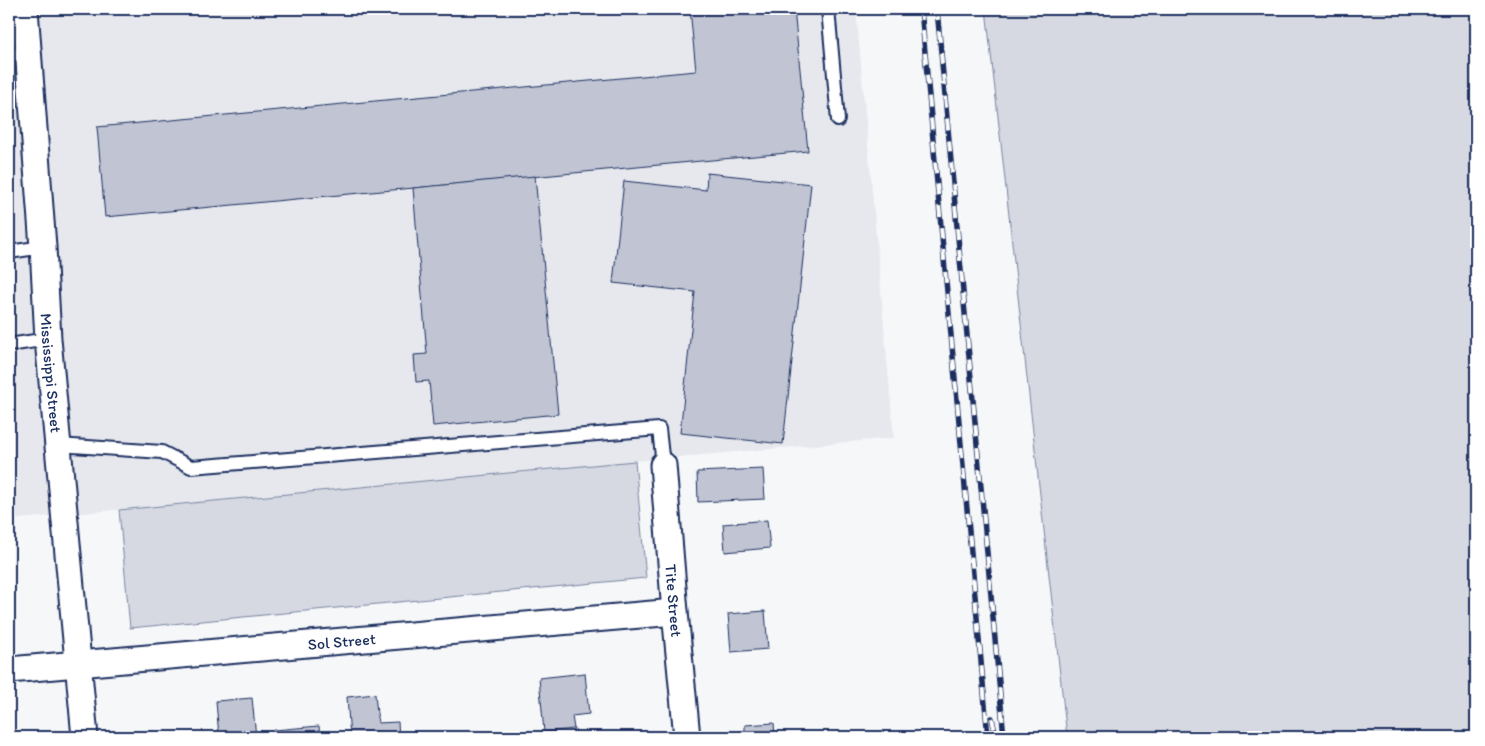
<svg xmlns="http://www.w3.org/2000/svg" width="1485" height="746" viewBox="0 0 1485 746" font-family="Itim,sans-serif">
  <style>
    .built { fill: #e6e8ee }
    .green { fill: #d6d9e2; stroke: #7884a0 }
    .building { fill: #c0c4d3; stroke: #1b2f5e }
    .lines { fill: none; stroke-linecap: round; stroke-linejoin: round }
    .service-casing { stroke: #1b2f5e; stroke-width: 16 }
    .minor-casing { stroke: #1b2f5e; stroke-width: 29 }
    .service { stroke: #fff; stroke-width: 12 }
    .minor { stroke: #fff; stroke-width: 25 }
    .rail-casing { stroke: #1b2f5e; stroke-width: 5.5 }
    .rail { stroke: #fff; stroke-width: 4; stroke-dasharray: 11; stroke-linecap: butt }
    .labels { text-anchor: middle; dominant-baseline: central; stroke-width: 4.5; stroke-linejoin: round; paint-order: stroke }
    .street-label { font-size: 16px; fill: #1b2f5e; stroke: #fff }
  </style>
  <rect width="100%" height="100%" fill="#f6f7f9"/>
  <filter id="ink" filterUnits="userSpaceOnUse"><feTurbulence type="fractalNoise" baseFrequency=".02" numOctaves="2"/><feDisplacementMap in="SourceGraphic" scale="10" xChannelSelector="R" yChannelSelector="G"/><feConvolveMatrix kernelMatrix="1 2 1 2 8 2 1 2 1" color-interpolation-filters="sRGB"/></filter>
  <g filter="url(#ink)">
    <path class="built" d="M 9,9 L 856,9 L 894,438 L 635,461 L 9,520 Z"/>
    <g class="green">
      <path d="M 986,9 L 1476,9 L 1476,737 L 1067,737 Z"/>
      <path d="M 635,461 L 646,578 L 130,628 L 119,510 Z"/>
    </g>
    <g class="building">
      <path d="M 690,9 L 794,9 L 808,151 L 105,217 L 97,127 L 696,71 Z"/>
      <path d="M 707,173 L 811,184 L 783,444 L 680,433 L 695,292 L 613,283 L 624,181 L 706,190 Z"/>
      <path d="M 535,176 L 558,414 L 433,426 L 429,381 L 416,382 L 414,355 L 427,354 L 413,188 Z"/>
      <path d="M 763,469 L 765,499 L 698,502 L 697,472 Z"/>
      <path d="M 767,520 L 770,548 L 725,552 L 723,524 Z"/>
      <path d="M 765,611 L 768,649 L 731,652 L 728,614 Z"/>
      <path d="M 585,673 L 589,714 L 572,716 L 574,729 L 544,732 L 539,678 Z"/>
      <path d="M 375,694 L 378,723 L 398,722 L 399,737 L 350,737 L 347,697 Z"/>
      <path d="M 252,698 L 256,737 L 219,737 L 216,701 Z"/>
      <path d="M 774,723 L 775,737 L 740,737 L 740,732 L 745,732 L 745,725 Z"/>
      <path d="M 319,726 L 320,737 L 274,737 L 274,730 Z"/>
    </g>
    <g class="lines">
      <g class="service-casing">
        <g id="service">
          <path d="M 828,9 L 838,120"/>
          <path d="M 9,55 L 29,53"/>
          <path d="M 9,252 L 43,247"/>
          <path d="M 9,345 L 48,339"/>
          <path d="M 58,445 L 162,452 L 191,467 L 659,429 L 663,465"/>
        </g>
      </g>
      <g class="minor-casing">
        <g id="minor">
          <path id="s1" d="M 25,9 L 43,247 L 48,339 L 85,737"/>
          <path id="s2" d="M 663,465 L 675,612 L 687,737"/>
          <path id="s3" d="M 9,670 L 675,612"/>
        </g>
      </g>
      <use href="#service" class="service"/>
      <use href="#minor" class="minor"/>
      <g class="rail-casing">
        <g id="rail">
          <path d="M 921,9 L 988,737"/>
          <path d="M 937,9 L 1004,737"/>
          <path d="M 992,718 L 996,737"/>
        </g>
      </g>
      <use href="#rail" class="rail"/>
    </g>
  </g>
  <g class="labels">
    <g class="street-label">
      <text stroke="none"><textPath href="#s1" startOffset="365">Mississippi Street</textPath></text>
      <text stroke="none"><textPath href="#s2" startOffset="136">Tite Street</textPath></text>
      <text stroke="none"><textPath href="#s3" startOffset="334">Sol Street</textPath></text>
    </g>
  </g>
  <rect width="1485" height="746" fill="none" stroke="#fff" stroke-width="30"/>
  <rect x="15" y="15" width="1455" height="716" fill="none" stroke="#1b2f5e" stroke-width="2" filter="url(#ink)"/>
</svg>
